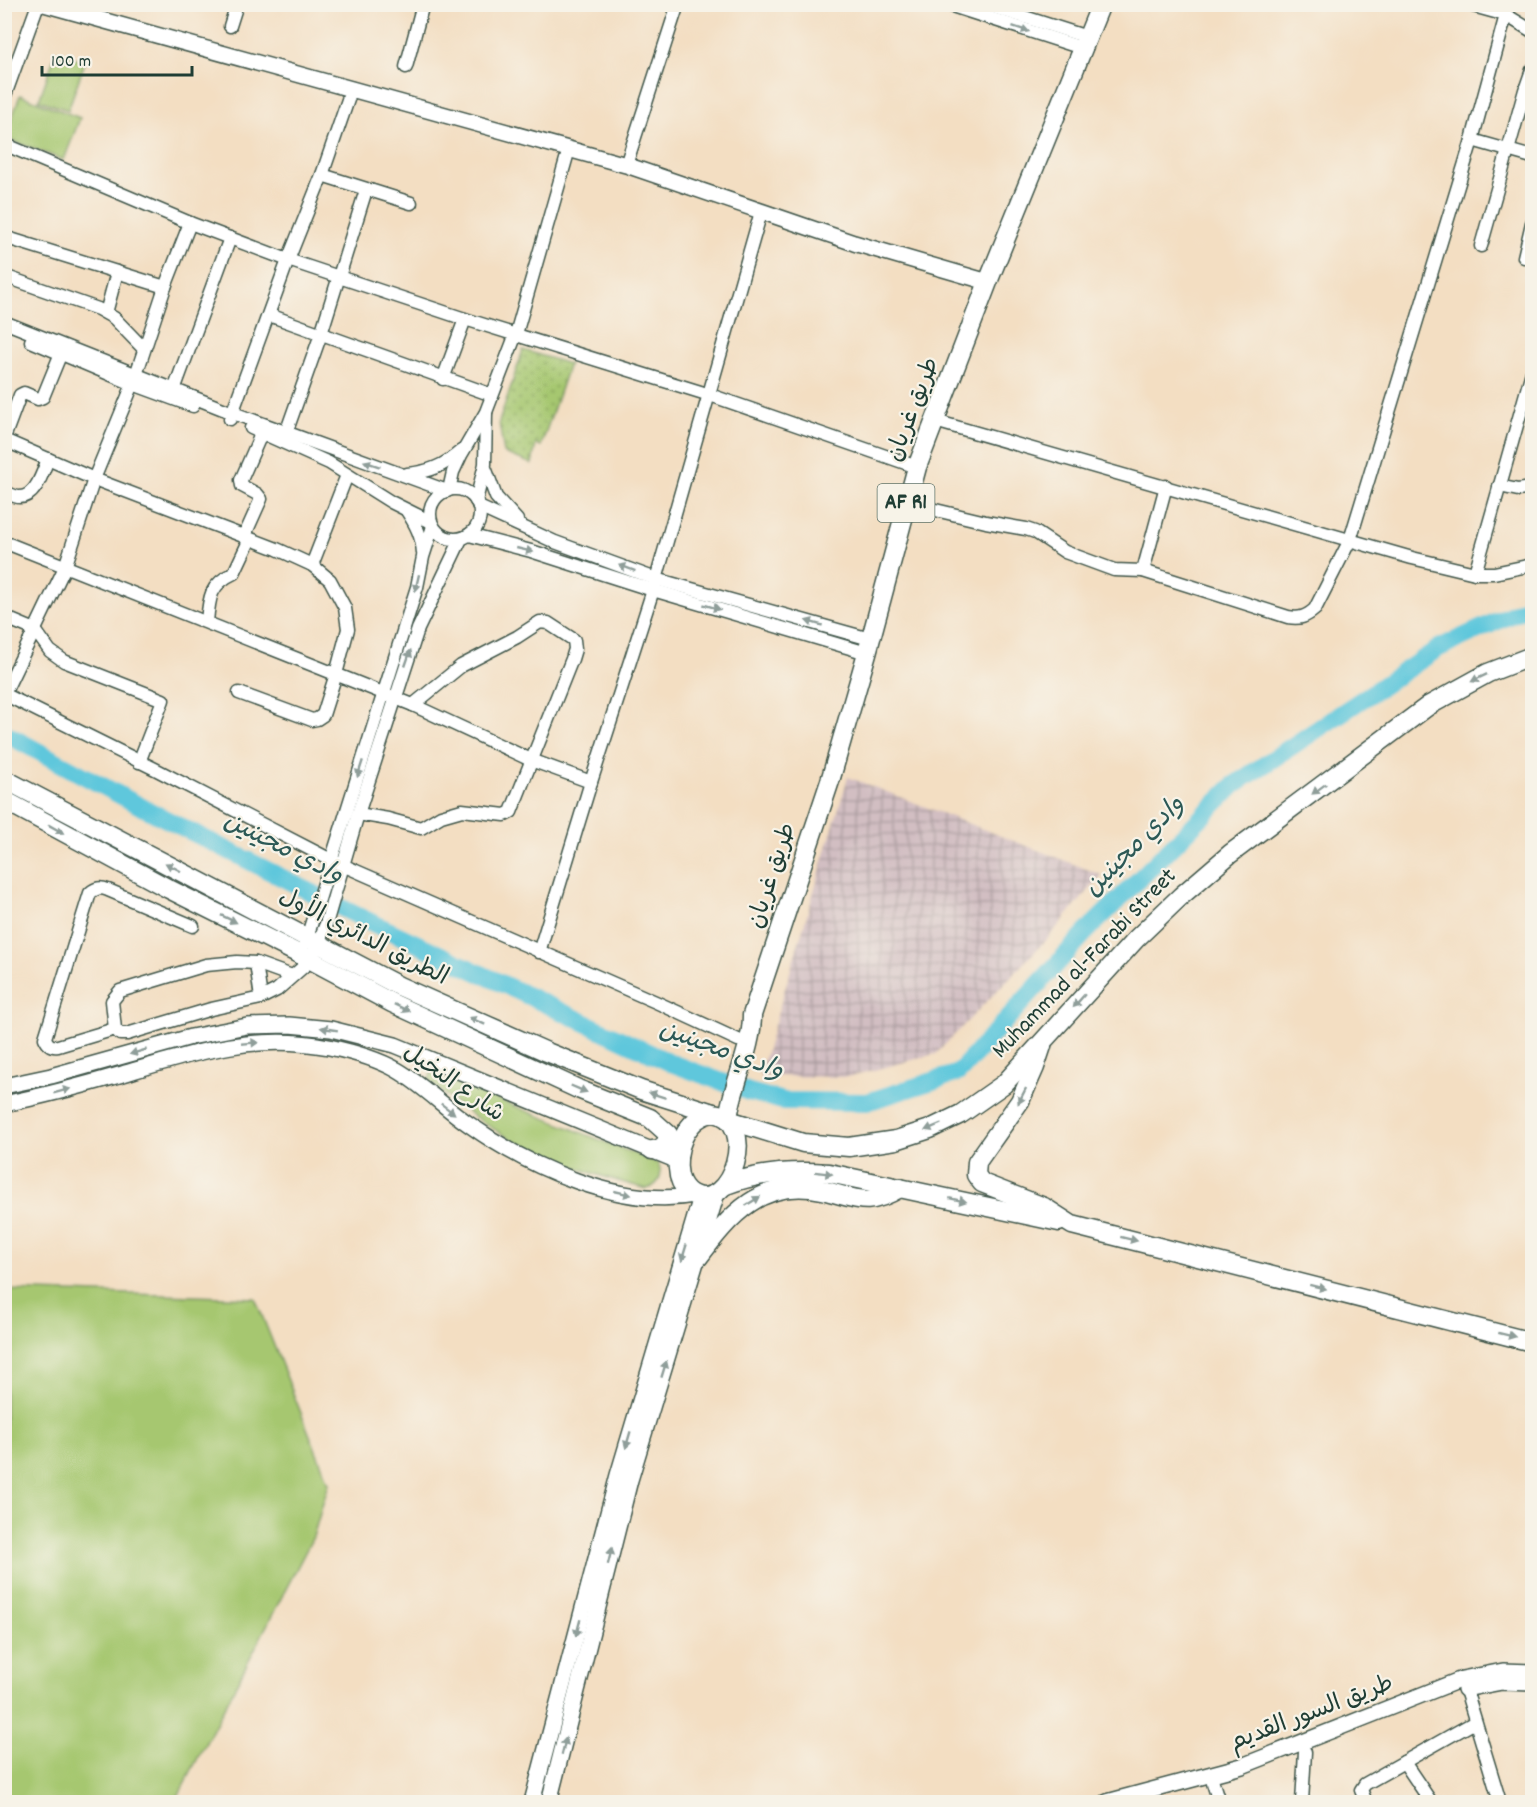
<svg xmlns="http://www.w3.org/2000/svg" width="1537" height="1807" viewBox="0 0 1537 1807" font-family="Dekko,'Playpen Sans Arabic',sans-serif">
  <style>
    .industrial { fill: url(#industrial-grid) }
    .grass { fill: #a6c770; stroke: #628252; stroke-width: 1.5 }
    .garden { fill: url(#garden-dots); stroke: #628252; stroke-width: 1.5 }
    .lines { fill: none; stroke-linecap: round; stroke-linejoin: round }
    .river { stroke: #5fc7dc; stroke-width: 18 }
    .minor-casing { stroke: #3f5549; stroke-width: 15 }
    .major-casing { stroke: #3f5549; stroke-width: 18 }
    .highway-casing { stroke: #3f5549; stroke-width: 21 }
    .minor { stroke: #fff; stroke-width: 12 }
    .major { stroke: #fff; stroke-width: 15 }
    .highway { stroke: #fff; stroke-width: 18 }
    .oneway { fill: #8f9e9a }
    .labels { text-anchor: middle; dominant-baseline: central; stroke-width: 4.5; stroke-linejoin: round; paint-order: stroke }
    .shield { fill: #f7f3e8; stroke: #60746a; stroke-width: 1.5 }
    .shield-label { font-size: 22px; font-weight: bold; fill: #1f3d34 }
    .street-label { font-size: 24px; fill: #1f3d34; stroke: #f7f3e8 }
    .water-label { font-size: 26px; font-style: italic; fill: #2c5956; stroke: #f7f3e8 }
  </style>
  <defs>
    <pattern id="industrial-grid" width="8" height="8" patternUnits="userSpaceOnUse" patternTransform="scale(1.5)"><rect width="8" height="8" fill="#d2bec2"/><path d="M0 4h8M4 0v8" fill="none" stroke="#aa9c9e"/></pattern>
    <pattern id="garden-dots" width="8" height="8" patternUnits="userSpaceOnUse" patternTransform="scale(1.5)"><rect width="8" height="8" fill="#a6c770"/><path d="M2 2h.1M6 6h.1" fill="none" stroke="#87a35d" stroke-width="1.8" stroke-linecap="round"/></pattern>
  </defs>
  <rect width="100%" height="100%" fill="#f7f3e8"/>
  <filter id="ink" filterUnits="userSpaceOnUse"><feTurbulence type="fractalNoise" baseFrequency=".0167" numOctaves="2"/><feDisplacementMap in="SourceGraphic" scale="12" xChannelSelector="R" yChannelSelector="G"/><feConvolveMatrix kernelMatrix="1 2 1 2 8 2 1 2 1" color-interpolation-filters="sRGB"/></filter>
  <filter id="wash" filterUnits="userSpaceOnUse"><feTurbulence type="fractalNoise" baseFrequency=".008" numOctaves="4" result="noise"/><feDisplacementMap in="SourceGraphic" scale="24" xChannelSelector="R" yChannelSelector="G"/><feGaussianBlur stdDeviation="1.35" result="paint"/><feColorMatrix in="noise" values="0 0 0 0 0 0 0 0 0 0 0 0 0 0 0 0 0 1.4 0 .05"/><feComposite in="paint" operator="in"/></filter>
  <g filter="url(#wash)">
    <rect width="100%" height="100%" fill="#f3dec2"/>
    <path class="industrial" d="M 848,777 L 1102,875 L 1047,939 L 936,1054 L 847,1077 L 759,1076 Z"/>
    <g class="grass">
      <path d="M 56,52 L 85,62 L 68,110 L 39,100 Z"/>
      <path d="M 20,95 L 80,118 L 64,160 L 5,138 Z"/>
      <path d="M 431,1073 L 658,1163 C 663,1175 661,1184 647,1189 C 563,1167 493,1140 429,1080 Z"/>
      <path d="M 5,1290 L 255,1298 L 329,1483 L 313,1537 L 175,1802 L 5,1802 Z"/>
    </g>
    <path class="garden" d="M 523,350 L 569,364 L 541,446 L 536,444 L 532,464 L 504,453 L 499,422 Z"/>
    <g class="lines">
      <path class="river" d="M 4,733 L 142,807 L 360,917 L 671,1063 L 749,1092 L 783,1101 L 867,1102 L 958,1073 L 1085,933 L 1234,785 L 1439,648 L 1532,605"/>
    </g>
  </g>
  <g filter="url(#ink)">
    <g class="lines">
      <g class="minor-casing">
        <g id="minor">
          <path d="M 946,4 L 1082,48"/>
          <path d="M 984,4 L 1087,37"/>
          <path d="M 1466,4 L 1506,15 L 1532,31"/>
          <path d="M 230,26 L 237,4"/>
          <path d="M 406,67 L 423,4"/>
          <path d="M 4,98 L 38,4"/>
          <path d="M 1472,140 L 1532,157"/>
          <path d="M 4,144 L 190,223 L 288,260 L 465,319 L 710,395 L 917,467"/>
          <path d="M 626,165 L 678,4"/>
          <path d="M 322,175 L 411,203"/>
          <path d="M 4,237 L 165,287 L 133,384 L 94,479 L 65,567 L 4,694"/>
          <path d="M 1481,246 L 1525,90 L 1532,70"/>
          <path d="M 1524,257 L 1532,223"/>
          <path d="M 4,276 L 98,309 L 114,318 L 144,349"/>
          <path d="M 165,287 L 190,223"/>
          <path d="M 106,313 L 117,272"/>
          <path d="M 269,315 L 492,395"/>
          <path d="M 4,322 L 233,413 L 447,491"/>
          <path d="M 31,341 L 133,384 L 193,406"/>
          <path d="M 443,379 L 465,319"/>
          <path d="M 174,390 L 230,238"/>
          <path d="M 230,419 L 288,260 L 322,175 L 352,88"/>
          <path d="M 935,421 L 1412,558 L 1475,573 L 1494,573 L 1532,565"/>
          <path d="M 251,428 L 329,463 L 391,502 L 431,522"/>
          <path d="M 286,433 L 321,334 L 366,190"/>
          <path d="M 4,438 L 20,395 L 24,393 L 38,399 L 43,397 L 61,353"/>
          <path d="M 4,440 L 94,479 L 277,549 L 312,565 L 330,580 L 345,608 L 348,629 L 336,674 L 323,715 L 317,719 L 312,720 L 239,693"/>
          <path d="M 486,470 L 496,497 L 517,520"/>
          <path d="M 407,474 C 429,472 444,466 461,451"/>
          <path d="M 1499,486 L 1518,490 L 1532,488"/>
          <circle cx="455" cy="514" r="25"/>
          <path d="M 449,490 L 453,472 L 461,455 L 486,412 L 516,334 L 569,149"/>
          <path d="M 4,492 C 8,493 15,497 19,497 C 36,498 43,471 48,459"/>
          <path d="M 476,501 L 485,464 L 486,413"/>
          <path d="M 906,503 L 986,522 L 1026,529 L 1035,532 L 1065,552 L 1114,570 L 1143,571 L 1288,617 C 1300,619 1306,617 1315,609 L 1350,540 L 1472,140 L 1506,15"/>
          <path d="M 479,507 L 555,542 L 656,579 L 870,639"/>
          <path d="M 407,511 C 416,525 422,536 423,553"/>
          <path d="M 469,535 L 531,551 L 653,590 L 867,653"/>
          <path d="M 244,537 L 261,499 L 257,494 L 242,486 L 241,480 L 262,432"/>
          <path d="M 4,542 L 413,705 L 531,760 L 591,782"/>
          <path d="M 312,565 L 347,475"/>
          <path d="M 1143,571 L 1166,486"/>
          <path d="M 1475,573 L 1532,372"/>
          <path d="M 4,617 L 35,630 L 50,651 L 64,661 L 163,700 L 139,762"/>
          <path d="M 207,622 C 209,598 210,584 234,573 L 250,539"/>
          <path d="M 4,694 L 155,769 L 331,860 L 658,1003 L 738,1040"/>
          <path d="M 358,814 L 388,819 L 421,828 L 441,816 L 462,810 L 505,815 L 511,812 L 572,659 L 575,649 L 574,640 L 548,623 L 540,622 L 517,637 L 461,666 L 413,705"/>
          <path d="M 305,944 L 417,587 L 423,557 L 433,526"/>
          <path d="M 539,952 L 591,782 L 653,590 L 761,212"/>
          <path d="M 256,963 L 261,998"/>
          <path d="M 292,976 L 256,963 L 237,962 L 206,965 L 120,991 L 112,1001 L 115,1029 L 120,1034 L 127,1034 L 211,1009 L 261,998 L 277,990 L 311,960 L 326,924 L 358,814 L 418,629 L 461,539"/>
          <path d="M 115,1029 L 58,1046 C 51,1047 48,1045 45,1038 L 90,893 C 96,888 100,887 108,890 L 193,926"/>
          <path d="M 1463,1680 L 1500,1802"/>
          <path d="M 1404,1762 L 1431,1802"/>
          <path d="M 1213,1783 L 1219,1802"/>
          <path d="M 1302,1802 L 1305,1752"/>
          <path d="M 1366,1802 L 1361,1790 L 1365,1784 L 1475,1722"/>
        </g>
      </g>
      <g class="major-casing">
        <g id="major">
          <path d="M 44,4 L 626,165 L 854,243 L 988,282"/>
          <path d="M 4,1086 L 51,1076 L 191,1037 L 247,1026 L 289,1025 L 331,1029 L 395,1045 L 678,1161"/>
          <path d="M 4,1104 C 43,1096 81,1086 119,1075 C 190,1054 254,1032 329,1047 C 353,1052 376,1058 397,1070 C 423,1085 445,1108 470,1125 C 529,1167 621,1209 695,1195"/>
          <path d="M 1465,1689 L 1502,1682 L 1532,1683"/>
          <path d="M 532,1802 L 618,1475 L 701,1197"/>
          <path d="M 549,1802 L 630,1480 L 717,1193"/>
          <path d="M 1107,1802 L 1242,1766 L 1462,1679 L 1503,1671 L 1532,1672"/>
        </g>
      </g>
      <g class="highway-casing">
        <g id="highway">
          <path d="M 4,779 L 399,986 L 547,1052 L 641,1090 L 713,1113"/>
          <path d="M 4,800 L 169,889 L 311,960 L 392,1003 L 578,1089 L 650,1118 L 668,1134 L 678,1157"/>
          <path d="M 1042,1046 L 1035,1067 L 1020,1101 L 977,1162 L 976,1175 L 982,1183 L 1044,1207 L 1072,1225 L 1532,1342"/>
          <path d="M 713,1113 C 760,1118 732,1215 692,1194 C 685,1190 681,1184 679,1176 C 674,1152 685,1117 713,1113 Z"/>
          <path d="M 728,1118 C 733,1083 752,1049 752,1015 L 830,781 L 867,653 L 917,467 L 988,282 L 1101,4"/>
          <path d="M 729,1120 L 803,1143 L 849,1147 L 896,1140 L 930,1129 L 961,1114 L 1004,1084 L 1136,939 L 1181,896 L 1230,854 L 1428,706 L 1488,673 L 1532,656"/>
          <path d="M 652,1150 C 662,1150 668,1144 668,1134"/>
          <path d="M 726,1185 C 760,1172 793,1170 829,1173 L 1059,1222"/>
          <path d="M 698,1258 C 730,1215 762,1177 822,1190 C 857,1198 866,1208 900,1188"/>
        </g>
      </g>
      <use href="#minor" class="minor"/>
      <use href="#major" class="major"/>
      <use href="#highway" class="highway"/>
    </g>
    <defs><path id="oneway-solid" d="M-6-.8H1V-3.2L6.5 0L1 3.2V.8H-6Z" transform="scale(1.5)"/></defs>
    <g class="oneway">
      <use href="#oneway-solid" transform="translate(1021 29) rotate(18)"/>
      <use href="#oneway-solid" transform="translate(372 464) rotate(-161)"/>
      <use href="#oneway-solid" transform="translate(525 550) rotate(13)"/>
      <use href="#oneway-solid" transform="translate(627 568) rotate(-160)"/>
      <use href="#oneway-solid" transform="translate(417 583) rotate(103)"/>
      <use href="#oneway-solid" transform="translate(712 607) rotate(16)"/>
      <use href="#oneway-solid" transform="translate(814 623) rotate(-164)"/>
      <use href="#oneway-solid" transform="translate(408 658) rotate(-71)"/>
      <use href="#oneway-solid" transform="translate(1479 678) rotate(154)"/>
      <use href="#oneway-solid" transform="translate(360 769) rotate(108)"/>
      <use href="#oneway-solid" transform="translate(1319 789) rotate(143)"/>
      <use href="#oneway-solid" transform="translate(56 829) rotate(29)"/>
      <use href="#oneway-solid" transform="translate(173 867) rotate(-152)"/>
      <use href="#oneway-solid" transform="translate(229 919) rotate(26)"/>
      <use href="#oneway-solid" transform="translate(1079 1001) rotate(131)"/>
      <use href="#oneway-solid" transform="translate(402 1008) rotate(25)"/>
      <use href="#oneway-solid" transform="translate(477 1021) rotate(-156)"/>
      <use href="#oneway-solid" transform="translate(329 1029) rotate(-171)"/>
      <use href="#oneway-solid" transform="translate(250 1043) rotate(-5)"/>
      <use href="#oneway-solid" transform="translate(138 1052) rotate(164)"/>
      <use href="#oneway-solid" transform="translate(579 1089) rotate(23)"/>
      <use href="#oneway-solid" transform="translate(62 1091) rotate(-15)"/>
      <use href="#oneway-solid" transform="translate(657 1095) rotate(-162)"/>
      <use href="#oneway-solid" transform="translate(1022 1096) rotate(117)"/>
      <use href="#oneway-solid" transform="translate(448 1109) rotate(37)"/>
      <use href="#oneway-solid" transform="translate(933 1127) rotate(157)"/>
      <use href="#oneway-solid" transform="translate(824 1173) rotate(7)"/>
      <use href="#oneway-solid" transform="translate(623 1193) rotate(13)"/>
      <use href="#oneway-solid" transform="translate(958 1200) rotate(12)"/>
      <use href="#oneway-solid" transform="translate(753 1201) rotate(-32)"/>
      <use href="#oneway-solid" transform="translate(1129 1239) rotate(14)"/>
      <use href="#oneway-solid" transform="translate(684 1253) rotate(107)"/>
      <use href="#oneway-solid" transform="translate(1318 1287) rotate(14)"/>
      <use href="#oneway-solid" transform="translate(1507 1335) rotate(14)"/>
      <use href="#oneway-solid" transform="translate(664 1369) rotate(-73)"/>
      <use href="#oneway-solid" transform="translate(628 1440) rotate(106)"/>
      <use href="#oneway-solid" transform="translate(610 1556) rotate(-76)"/>
      <use href="#oneway-solid" transform="translate(578 1628) rotate(105)"/>
      <use href="#oneway-solid" transform="translate(564 1746) rotate(-76)"/>
    </g>
  </g>
  <g class="labels">
    <rect class="shield" x="877.5" y="484" width="57" height="38" rx="4.5"/>
    <g class="shield-label">
      <text x="906" y="503">AF R1</text>
    </g>
    <g class="street-label">
      <text transform="translate(914 410) rotate(-69)">طريق غريان</text>
      <text transform="translate(773 876) rotate(-72)">طريق غريان</text>
      <text transform="translate(363 938) rotate(27)">الطريق الدائري الأول</text>
      <text transform="translate(1085 964) rotate(-46)">Muhammad al-Farabi Street</text>
      <text transform="translate(453 1084) rotate(35)">شارع النخيل</text>
      <text transform="translate(1312 1714) rotate(-21)">طريق السور القديم</text>
    </g>
    <g class="water-label">
      <text transform="translate(1135 847) rotate(-45)">وادي مجينين</text>
      <text transform="translate(283 849) rotate(27)">وادي مجينين</text>
      <text transform="translate(721 1051) rotate(20)">وادي مجينين</text>
    </g>
  </g>
  <rect width="1537" height="1807" fill="none" stroke="#f7f3e8" stroke-width="24"/>
  <path d="M42 66v9h150v-9" fill="none" stroke="#1f3d34" stroke-width="3"/>
  <text x="51" y="66" font-size="18" fill="#1f3d34" stroke="#f7f3e8" stroke-width="4.5" paint-order="stroke">100 m</text>
</svg>
